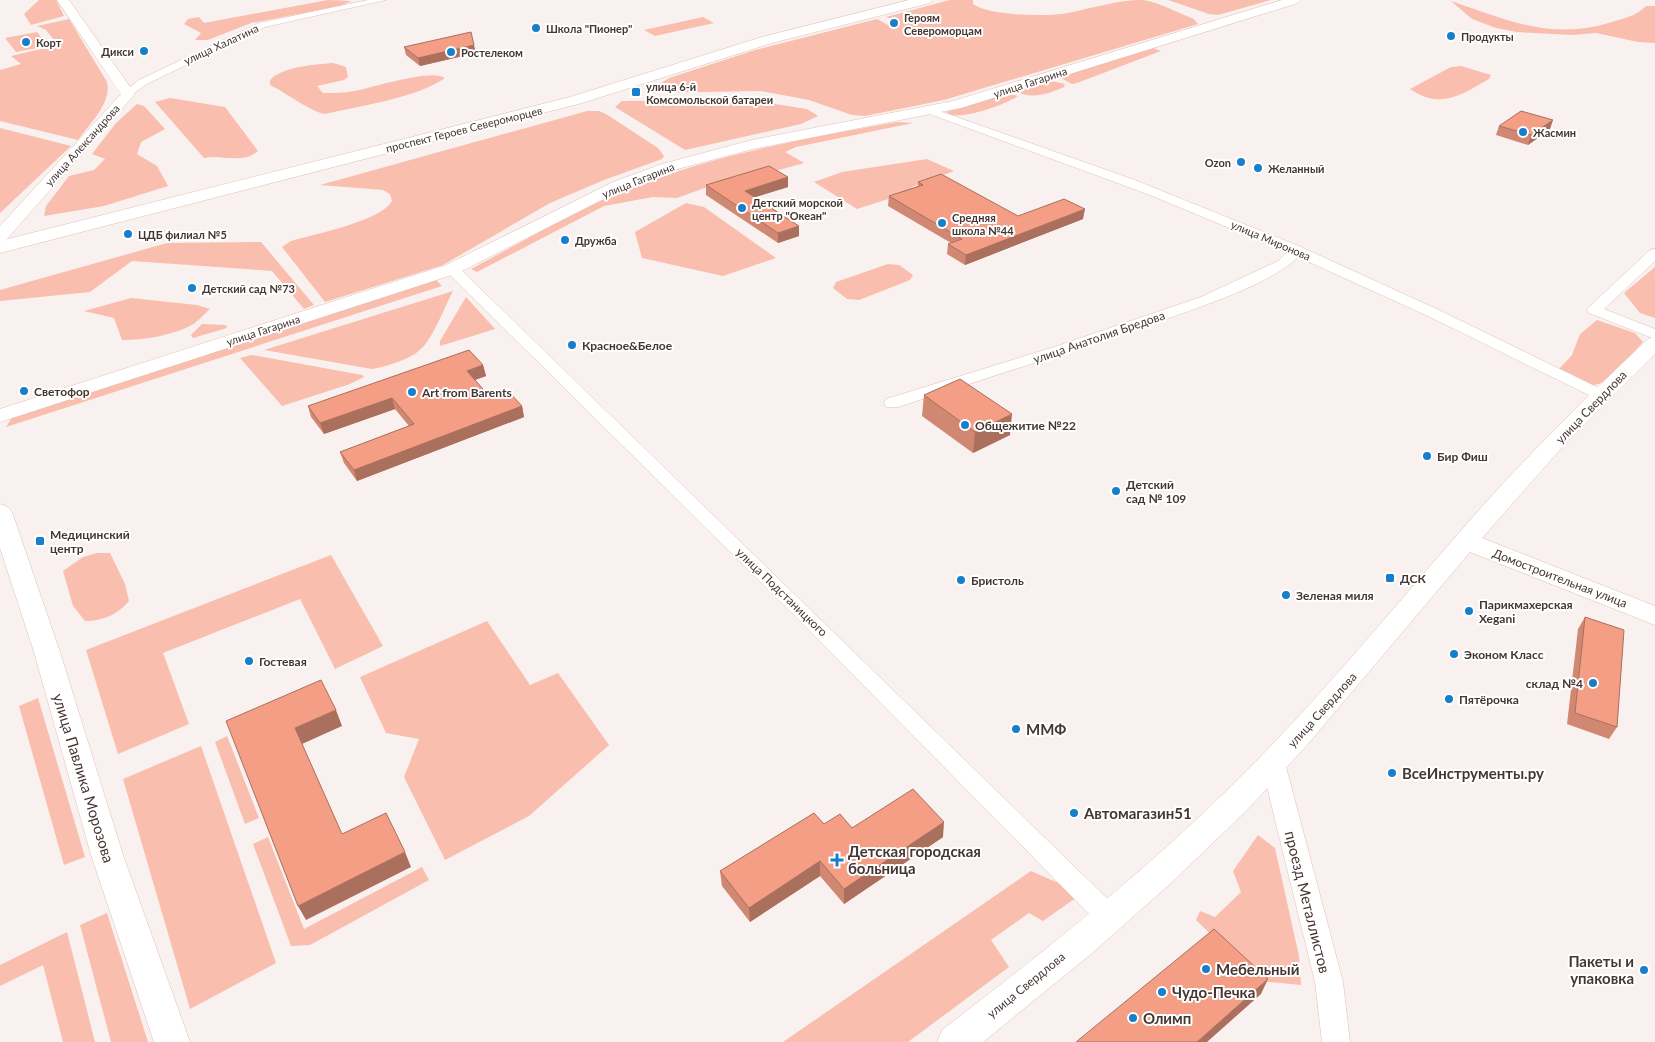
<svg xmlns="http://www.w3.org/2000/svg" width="1655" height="1042" viewBox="0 0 1655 1042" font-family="Lato,sans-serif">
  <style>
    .green { fill: #f9bead }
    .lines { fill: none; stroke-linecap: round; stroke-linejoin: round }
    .minor-casing { stroke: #e4beb3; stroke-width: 1 }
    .tertiary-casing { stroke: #e4beb3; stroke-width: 1 }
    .primary-casing { stroke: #e4beb3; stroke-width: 1 }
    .minor { fill: #fff; fill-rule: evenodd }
    .tertiary { fill: #fff; fill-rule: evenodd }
    .primary { fill: #fff; fill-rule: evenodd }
    .wall { fill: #d18872 }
    .shaded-wall { fill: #aa6f5d }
    .building { fill: #f39e85; stroke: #aa6f5d }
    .poi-dot { fill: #177fca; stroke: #fff; stroke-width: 2 }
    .labels { text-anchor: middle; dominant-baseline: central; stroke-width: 4; stroke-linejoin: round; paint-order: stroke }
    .far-poi-label { font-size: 11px; font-weight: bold; fill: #453632; stroke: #fff; text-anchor: start }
    .far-street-label { font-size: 11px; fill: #453632; stroke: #fff }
    .street-label { font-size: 12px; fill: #453632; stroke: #fff }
    .poi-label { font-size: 12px; font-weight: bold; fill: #453632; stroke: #fff; text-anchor: start }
    .near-poi-label { font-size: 15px; font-weight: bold; fill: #453632; stroke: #fff; text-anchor: start }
    .near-street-label { font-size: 15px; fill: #453632; stroke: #fff }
  </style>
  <rect width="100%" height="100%" fill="#f9f1ef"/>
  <g class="green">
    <path d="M 39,0 L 56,0 L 64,16 L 31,25 L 24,14 Z"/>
    <path d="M 328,0 L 352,1 L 339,6 L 251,23 L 208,40 L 195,40 L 201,33 L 184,24 L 188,19 L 199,17 L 204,23 Z"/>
    <path d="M 950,0 L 973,0 L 973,4 C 989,16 1048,17 1068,13 C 1093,8 1117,0 1143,0 C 1159,2 1178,13 1194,19 L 1198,24 L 944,100 L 865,116 L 852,115 L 809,100 L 760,91 L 645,93 L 669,78 L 755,50 L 877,19 L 888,25 L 899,26 L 899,22 L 886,17 Z"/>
    <path d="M 1168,0 L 1271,0 L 1218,15 L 1209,14 Z"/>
    <path d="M 1451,1 C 1507,20 1552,41 1612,22 C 1625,18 1636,16 1646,6 L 1655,6 L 1655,43 L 1638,42 L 1596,33 L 1572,35 L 1517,32 L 1496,28 L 1472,19 Z"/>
    <path d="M 703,17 L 714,23 L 655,36 L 644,30 Z"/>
    <path d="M 69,19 L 107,82 C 112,103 90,123 78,140 L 0,121 L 0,70 L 21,64 L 11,56 L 58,45 L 46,30 L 37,26 Z"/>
    <path d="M 37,32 L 48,46 L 16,52 L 5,38 Z"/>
    <path d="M 1153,48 L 1161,51 L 1077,83 L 1072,84 L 1061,78 L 1064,75 Z"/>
    <path d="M 333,63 L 346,67 L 348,77 L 344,80 L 317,86 L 323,93 C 334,93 344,93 354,91 C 372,88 432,68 445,78 C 417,98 359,106 325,114 C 311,112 285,92 270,85 L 270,80 C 284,66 313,65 333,63 Z"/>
    <path d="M 1461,66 L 1491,75 L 1489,79 C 1461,95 1441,110 1410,89 L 1451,67 Z"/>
    <path d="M 1048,80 L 1065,84 L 1064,87 C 1051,93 1028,101 1016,90 Z"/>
    <path d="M 1007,93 L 1018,96 C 1007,104 956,123 946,112 Z"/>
    <path d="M 170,98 L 225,107 L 258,151 C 241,165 223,154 204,158 L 155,102 Z"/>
    <path d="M 749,100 L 807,109 L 818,116 L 801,124 L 685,150 L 615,107 L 622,101 L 628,101 Z"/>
    <path d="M 137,104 L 144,106 L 165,129 L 141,142 L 137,154 L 157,166 L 168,186 L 104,206 L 44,216 L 46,206 L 69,176 L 94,170 L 105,159 L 92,154 L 116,123 Z"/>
    <path d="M 587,111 L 599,111 L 606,114 L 658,148 L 664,156 L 662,159 L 604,180 L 550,203 L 443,265 L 325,302 L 282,247 L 291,241 C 315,234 381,221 392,201 L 390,194 L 383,190 L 320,185 Z"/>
    <path d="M 897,122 L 913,123 L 796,147 L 785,152 L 804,163 L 772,172 L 740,175 L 677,198 L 653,197 L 604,206 L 477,272 L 471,269 C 522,242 573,212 626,190 C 712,155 807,138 897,122 Z"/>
    <path d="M 0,128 L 71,146 L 0,213 Z"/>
    <path d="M 927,159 L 954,171 L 912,187 L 904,194 L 857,209 L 814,182 L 842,172 Z"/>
    <path d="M 686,203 L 704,207 L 776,258 L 723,276 L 642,258 L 635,232 Z"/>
    <path d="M 261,242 L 314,305 L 304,309 L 272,271 L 132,261 L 90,292 L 0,301 L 0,290 L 167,243 Z"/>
    <path d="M 888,264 L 899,265 L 913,275 L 910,280 L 859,300 L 847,299 L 833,288 L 836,282 Z"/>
    <path d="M 1655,267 L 1655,318 L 1640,313 L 1624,293 Z"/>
    <path d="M 436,280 L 442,286 L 6,427 L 14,414 Z"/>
    <path d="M 453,291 C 444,308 436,331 424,346 C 413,359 388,366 372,369 L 264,350 Z"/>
    <path d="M 466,297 L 495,329 L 440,346 L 440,341 Z"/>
    <path d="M 131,298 L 197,305 L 210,309 C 203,315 196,324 188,327 C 168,336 144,340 122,340 L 114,318 L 84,311 Z"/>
    <path d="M 1597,320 L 1635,333 L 1643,342 L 1606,382 L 1590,386 L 1559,369 L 1572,355 L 1580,334 Z"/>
    <path d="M 202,324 L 226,325 L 227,328 L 193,338 L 191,335 Z"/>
    <path d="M 252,355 L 362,375 L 364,377 L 350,384 L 282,406 L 240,358 Z"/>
    <path d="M 97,553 L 110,553 L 125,584 L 129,601 C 117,615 103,621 85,621 L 73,606 L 63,571 L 83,557 Z"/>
    <path d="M 331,555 L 383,646 L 335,669 L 300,599 L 163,653 L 189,724 L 118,754 L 86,650 Z"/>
    <path d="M 487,621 L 530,685 L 558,673 L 609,745 L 529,816 L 445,860 L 404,777 L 419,739 L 386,733 L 360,677 Z"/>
    <path d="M 38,698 L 85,857 L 64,865 L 19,706 Z"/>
    <path d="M 227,736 L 259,818 L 245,824 L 215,742 Z"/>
    <path d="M 201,746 L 276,963 L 190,1009 L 123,779 Z"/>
    <path d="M 1258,835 L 1275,848 L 1299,956 L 1301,985 L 1259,981 L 1196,920 L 1200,911 L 1215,917 L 1241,892 L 1233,871 Z"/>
    <path d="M 268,837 L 304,929 L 422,867 L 429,880 L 310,945 L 291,946 L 253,844 Z"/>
    <path d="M 1031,871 L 1072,889 L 1077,897 L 1043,921 L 1029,913 L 991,940 L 1009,967 L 908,1042 L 783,1042 Z"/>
    <path d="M 107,913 L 148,1042 L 111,1042 L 80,925 Z"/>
    <path d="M 67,932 L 95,1042 L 63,1042 L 43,965 L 0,986 L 0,965 Z"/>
  </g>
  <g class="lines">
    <g class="minor-casing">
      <g id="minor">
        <path d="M 368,0 L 386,0 L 265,27 L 147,84 L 128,97 L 122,94 L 139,80 L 259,23 Z"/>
        <path d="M 931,108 L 1132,179 L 1301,247 L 1441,311 L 1607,392 L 1609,395 L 1607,398 L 1595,398 L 1430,317 L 1298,257 C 1272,284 1192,310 1154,323 C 1069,352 984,379 898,407 L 886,407 L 884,403 L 886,399 L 1051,348 L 1201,297 L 1278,261 L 1287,252 L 1150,195 L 927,113 L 925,111 Z"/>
        <path d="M 1655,249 L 1655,261 L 1604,309 L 1655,329 L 1655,339 L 1589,313 L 1587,310 L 1589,307 L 1650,250 Z"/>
        <path d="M 452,265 L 457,266 L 1119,910 L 1123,918 L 1119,926 L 1110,930 L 1101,926 L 800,621 L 447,272 L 445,269 Z"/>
        <path d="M 1273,754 L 1281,756 L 1285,763 L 1343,982 L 1350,1042 L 1322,1042 L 1315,982 L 1261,763 L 1265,756 Z"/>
      </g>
    </g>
    <g class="tertiary-casing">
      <g id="tertiary">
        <path d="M 57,0 L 69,0 L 135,94 L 6,240 L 0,241 L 0,226 L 121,94 Z"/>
        <path d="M 1282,0 L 1300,0 L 1298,3 L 961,108 L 753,149 L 674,170 L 625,188 L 458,273 L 0,422 L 0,409 L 446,265 L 613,182 L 662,164 L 752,140 L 953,101 Z"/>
        <path d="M 1655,337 L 1655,354 L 1565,444 L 1482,538 L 1655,606 L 1655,625 L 1470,552 L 1308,744 L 1247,810 L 1171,883 L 1091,954 L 983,1042 L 937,1042 L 942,1030 C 1054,944 1165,856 1263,754 C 1339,676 1408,590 1480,509 C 1533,449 1590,394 1648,339 Z"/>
        <path d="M 0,504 L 8,507 L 12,512 L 60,652 L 123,855 L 190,1042 L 154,1042 L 91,855 L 34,652 L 0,548 Z"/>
      </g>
    </g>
    <g class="primary-casing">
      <path id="primary" d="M 909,0 L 932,0 L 930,3 L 772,43 L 582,103 L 0,253 L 0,241 L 570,97 L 762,37 Z"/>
    </g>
    <use href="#minor" class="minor"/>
    <use href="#tertiary" class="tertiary"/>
    <use href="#primary" class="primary"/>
  </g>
  <g class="wall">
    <path d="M 404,47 L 476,53 L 420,66 L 406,55 Z"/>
    <path d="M 1499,126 L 1550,129 L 1528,145 L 1496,135 Z"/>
    <path d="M 918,182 L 1018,216 L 1083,219 L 965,265 L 947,254 L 948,244 L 951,243 L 888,206 L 889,196 L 918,186 Z"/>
    <path d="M 706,185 L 788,187 L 755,197 L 799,236 L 778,243 L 706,195 Z"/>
    <path d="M 483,365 L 486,376 L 475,380 L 490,397 L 522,406 L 524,417 L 357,481 L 344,463 L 340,452 L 409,426 L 395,409 L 324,434 L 311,417 L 308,406 Z"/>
    <path d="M 924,395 L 1010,435 L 973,453 L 922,416 Z"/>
    <path d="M 1585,617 L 1617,727 L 1609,739 L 1567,724 L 1578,629 Z"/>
    <path d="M 824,824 L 943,837 L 844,904 L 820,876 L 750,922 L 722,886 L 720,871 Z"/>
  </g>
  <g class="shaded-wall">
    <path d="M 474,45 L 476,53 L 420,66 L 418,58 Z"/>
    <path d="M 1553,120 L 1550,129 L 1528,145 L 1531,135 Z"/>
    <path d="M 788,177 L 788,187 L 746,200 L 745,191 Z"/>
    <path d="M 1085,209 L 1083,219 L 965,265 L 966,255 Z"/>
    <path d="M 799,226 L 799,236 L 778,243 L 778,233 Z"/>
    <path d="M 483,365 L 486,376 L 469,382 L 467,371 Z"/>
    <path d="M 392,398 L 395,409 L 324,434 L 320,423 Z"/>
    <path d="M 522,406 L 524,417 L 357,481 L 354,470 Z"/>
    <path d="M 1012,414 L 1010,435 L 973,453 L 975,432 Z"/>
    <path d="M 336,710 L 342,726 L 302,744 L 295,728 Z"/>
    <path d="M 944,822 L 943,837 L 844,904 L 844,889 Z"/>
    <path d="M 405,852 L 411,867 L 306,920 L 298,906 Z"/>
    <path d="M 820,861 L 820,876 L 750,922 L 749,908 Z"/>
    <path d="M 1268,979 L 1261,994 L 1207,1042 L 1197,1042 Z"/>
  </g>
  <g class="building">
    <path d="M 471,32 L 474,45 L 418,58 L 404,47 Z"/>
    <path d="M 1521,111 L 1553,120 L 1531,135 L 1499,126 Z"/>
    <path d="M 769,166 L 788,177 L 745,191 L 799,226 L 778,233 L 706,185 Z"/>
    <path d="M 941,174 L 1018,216 L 1064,199 L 1085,209 L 966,255 L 948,244 L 962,239 L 889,196 L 923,185 L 918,182 Z"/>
    <path d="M 469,350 L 483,365 L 467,371 L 490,397 L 507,390 L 522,406 L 354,470 L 340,452 L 414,424 L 392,398 L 320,423 L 308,406 Z"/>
    <path d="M 960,379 L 1012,414 L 975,432 L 924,395 Z"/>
    <path d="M 1585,617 L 1624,630 L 1617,727 L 1575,713 Z"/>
    <path d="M 321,680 L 336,710 L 295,728 L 342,834 L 386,813 L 405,852 L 298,906 L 226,721 Z"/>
    <path d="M 913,789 L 944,822 L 844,889 L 820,861 L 749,908 L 720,871 L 814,813 L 824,824 L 840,814 L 852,828 Z"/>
    <path d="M 1214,929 L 1268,979 L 1197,1042 L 1076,1042 Z"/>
  </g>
  <g class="poi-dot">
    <circle cx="894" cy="23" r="5"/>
    <circle cx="536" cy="28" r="5"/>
    <circle cx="1451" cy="36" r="5"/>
    <circle cx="26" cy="42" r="5"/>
    <circle cx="144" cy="51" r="5"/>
    <circle cx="451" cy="52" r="5"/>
    <rect x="631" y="87" width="10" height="10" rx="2.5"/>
    <circle cx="1523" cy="132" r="5"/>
    <circle cx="1241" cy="162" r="5"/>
    <circle cx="1258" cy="168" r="5"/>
    <circle cx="742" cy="208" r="5"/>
    <circle cx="942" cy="223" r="5"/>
    <circle cx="128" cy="234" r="5"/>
    <circle cx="565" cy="240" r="5"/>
    <circle cx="192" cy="288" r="5"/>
    <circle cx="572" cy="345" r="5"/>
    <circle cx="24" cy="391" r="5"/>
    <circle cx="412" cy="392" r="5"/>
    <circle cx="965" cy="425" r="5"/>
    <circle cx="1427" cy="456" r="5"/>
    <circle cx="1116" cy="491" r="5"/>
    <rect x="35" y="536" width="10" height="10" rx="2.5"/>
    <rect x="1385" y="573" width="10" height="10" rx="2.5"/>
    <circle cx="961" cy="580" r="5"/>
    <circle cx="1286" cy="595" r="5"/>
    <circle cx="1469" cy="611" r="5"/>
    <circle cx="1454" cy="654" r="5"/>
    <circle cx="249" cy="661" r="5"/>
    <circle cx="1593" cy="683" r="5"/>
    <circle cx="1449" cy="699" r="5"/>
    <circle cx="1016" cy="729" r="5"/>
    <circle cx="1392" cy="773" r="5"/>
    <circle cx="1074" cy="813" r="5"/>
    <path d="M834.5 852.5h5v5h5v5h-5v5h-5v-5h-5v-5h5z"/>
    <circle cx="1206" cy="969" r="5"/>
    <circle cx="1644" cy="970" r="5"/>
    <circle cx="1162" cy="992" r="5"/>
    <circle cx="1133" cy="1018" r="5"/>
  </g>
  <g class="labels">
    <g class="far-poi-label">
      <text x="904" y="17">Героям<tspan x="904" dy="13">Cевероморцам</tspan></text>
      <text x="546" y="28">Школа "Пионер"</text>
      <text x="1461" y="36">Продукты</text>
      <text x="36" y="42">Корт</text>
      <text x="134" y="51" text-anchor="end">Дикси</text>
      <text x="461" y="52">Ростелеком</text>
      <text x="646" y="86">улица 6-й<tspan x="646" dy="13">Комсомольской батареи</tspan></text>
      <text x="1533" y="132">Жасмин</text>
      <text x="1231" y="162" text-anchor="end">Ozon</text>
      <text x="1268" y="168">Желанный</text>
      <text x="752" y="202">Детский морской<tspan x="752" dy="13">центр "Океан"</tspan></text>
      <text x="952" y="217">Средняя<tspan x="952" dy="13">школа №44</tspan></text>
      <text x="138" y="234">ЦДБ филиал №5</text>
      <text x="575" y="240">Дружба</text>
      <text x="202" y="288">Детский сад №73</text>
    </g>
    <g class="far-street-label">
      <text transform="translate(221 44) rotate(-25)">улица Халатина</text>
      <text transform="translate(1030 82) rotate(-18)">улица Гагарина</text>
      <text transform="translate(464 129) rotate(-14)">проспект Героев Североморцев</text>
      <text transform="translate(82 145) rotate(-48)">улица Александрова</text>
      <text transform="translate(638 180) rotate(-22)">улица Гагарина</text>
      <text transform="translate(1271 240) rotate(23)">улица Миронова</text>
      <text transform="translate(263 330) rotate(-18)">улица Гагарина</text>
    </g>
    <g class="street-label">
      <text transform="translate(1099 337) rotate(-19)">улица Анатолия Бредова</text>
      <text transform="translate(1591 407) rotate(-46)">улица Свердлова</text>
      <text transform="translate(1560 578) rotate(21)">Домостроительная улица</text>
      <text transform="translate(782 592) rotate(44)">улица Подстаницкого</text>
      <text transform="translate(1322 710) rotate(-48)">улица Свердлова</text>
      <text transform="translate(1026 985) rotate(-39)">улица Свердлова</text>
    </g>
    <g class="poi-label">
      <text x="582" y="345">Красное&amp;Белое</text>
      <text x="34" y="391">Светофор</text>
      <text x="422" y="392">Art from Barents</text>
      <text x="975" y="425">Общежитие №22</text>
      <text x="1437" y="456">Бир Фиш</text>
      <text x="1126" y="484">Детский<tspan x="1126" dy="14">сад № 109</tspan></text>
      <text x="50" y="534">Медицинский<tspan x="50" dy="14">центр</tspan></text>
      <text x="1400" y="578">ДСК</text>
      <text x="971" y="580">Бристоль</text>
      <text x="1296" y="595">Зеленая миля</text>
      <text x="1479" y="604">Парикмахерская<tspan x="1479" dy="14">Xegani</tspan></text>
      <text x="1464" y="654">Эконом Класс</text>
      <text x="259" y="661">Гостевая</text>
      <text x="1583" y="683" text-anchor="end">склад №4</text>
      <text x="1459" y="699">Пятёрочка</text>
    </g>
    <g class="near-poi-label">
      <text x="1026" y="729">ММФ</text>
      <text x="1402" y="773">ВсеИнструменты.ру</text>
      <text x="1084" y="813">Автомагазин51</text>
      <text x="848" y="851">Детская городская<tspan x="848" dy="17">больница</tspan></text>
      <text x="1634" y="961" text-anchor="end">Пакеты и<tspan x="1634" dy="17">упаковка</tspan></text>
      <text x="1216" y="969">Мебельный</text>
      <text x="1172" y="992">Чудо-Печка</text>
      <text x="1143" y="1018">Олимп</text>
    </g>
    <g class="near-street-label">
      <text transform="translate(84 778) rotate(73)">улица Павлика Морозова</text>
      <text transform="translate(1308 902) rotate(76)">проезд Металлистов</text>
    </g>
  </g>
</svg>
